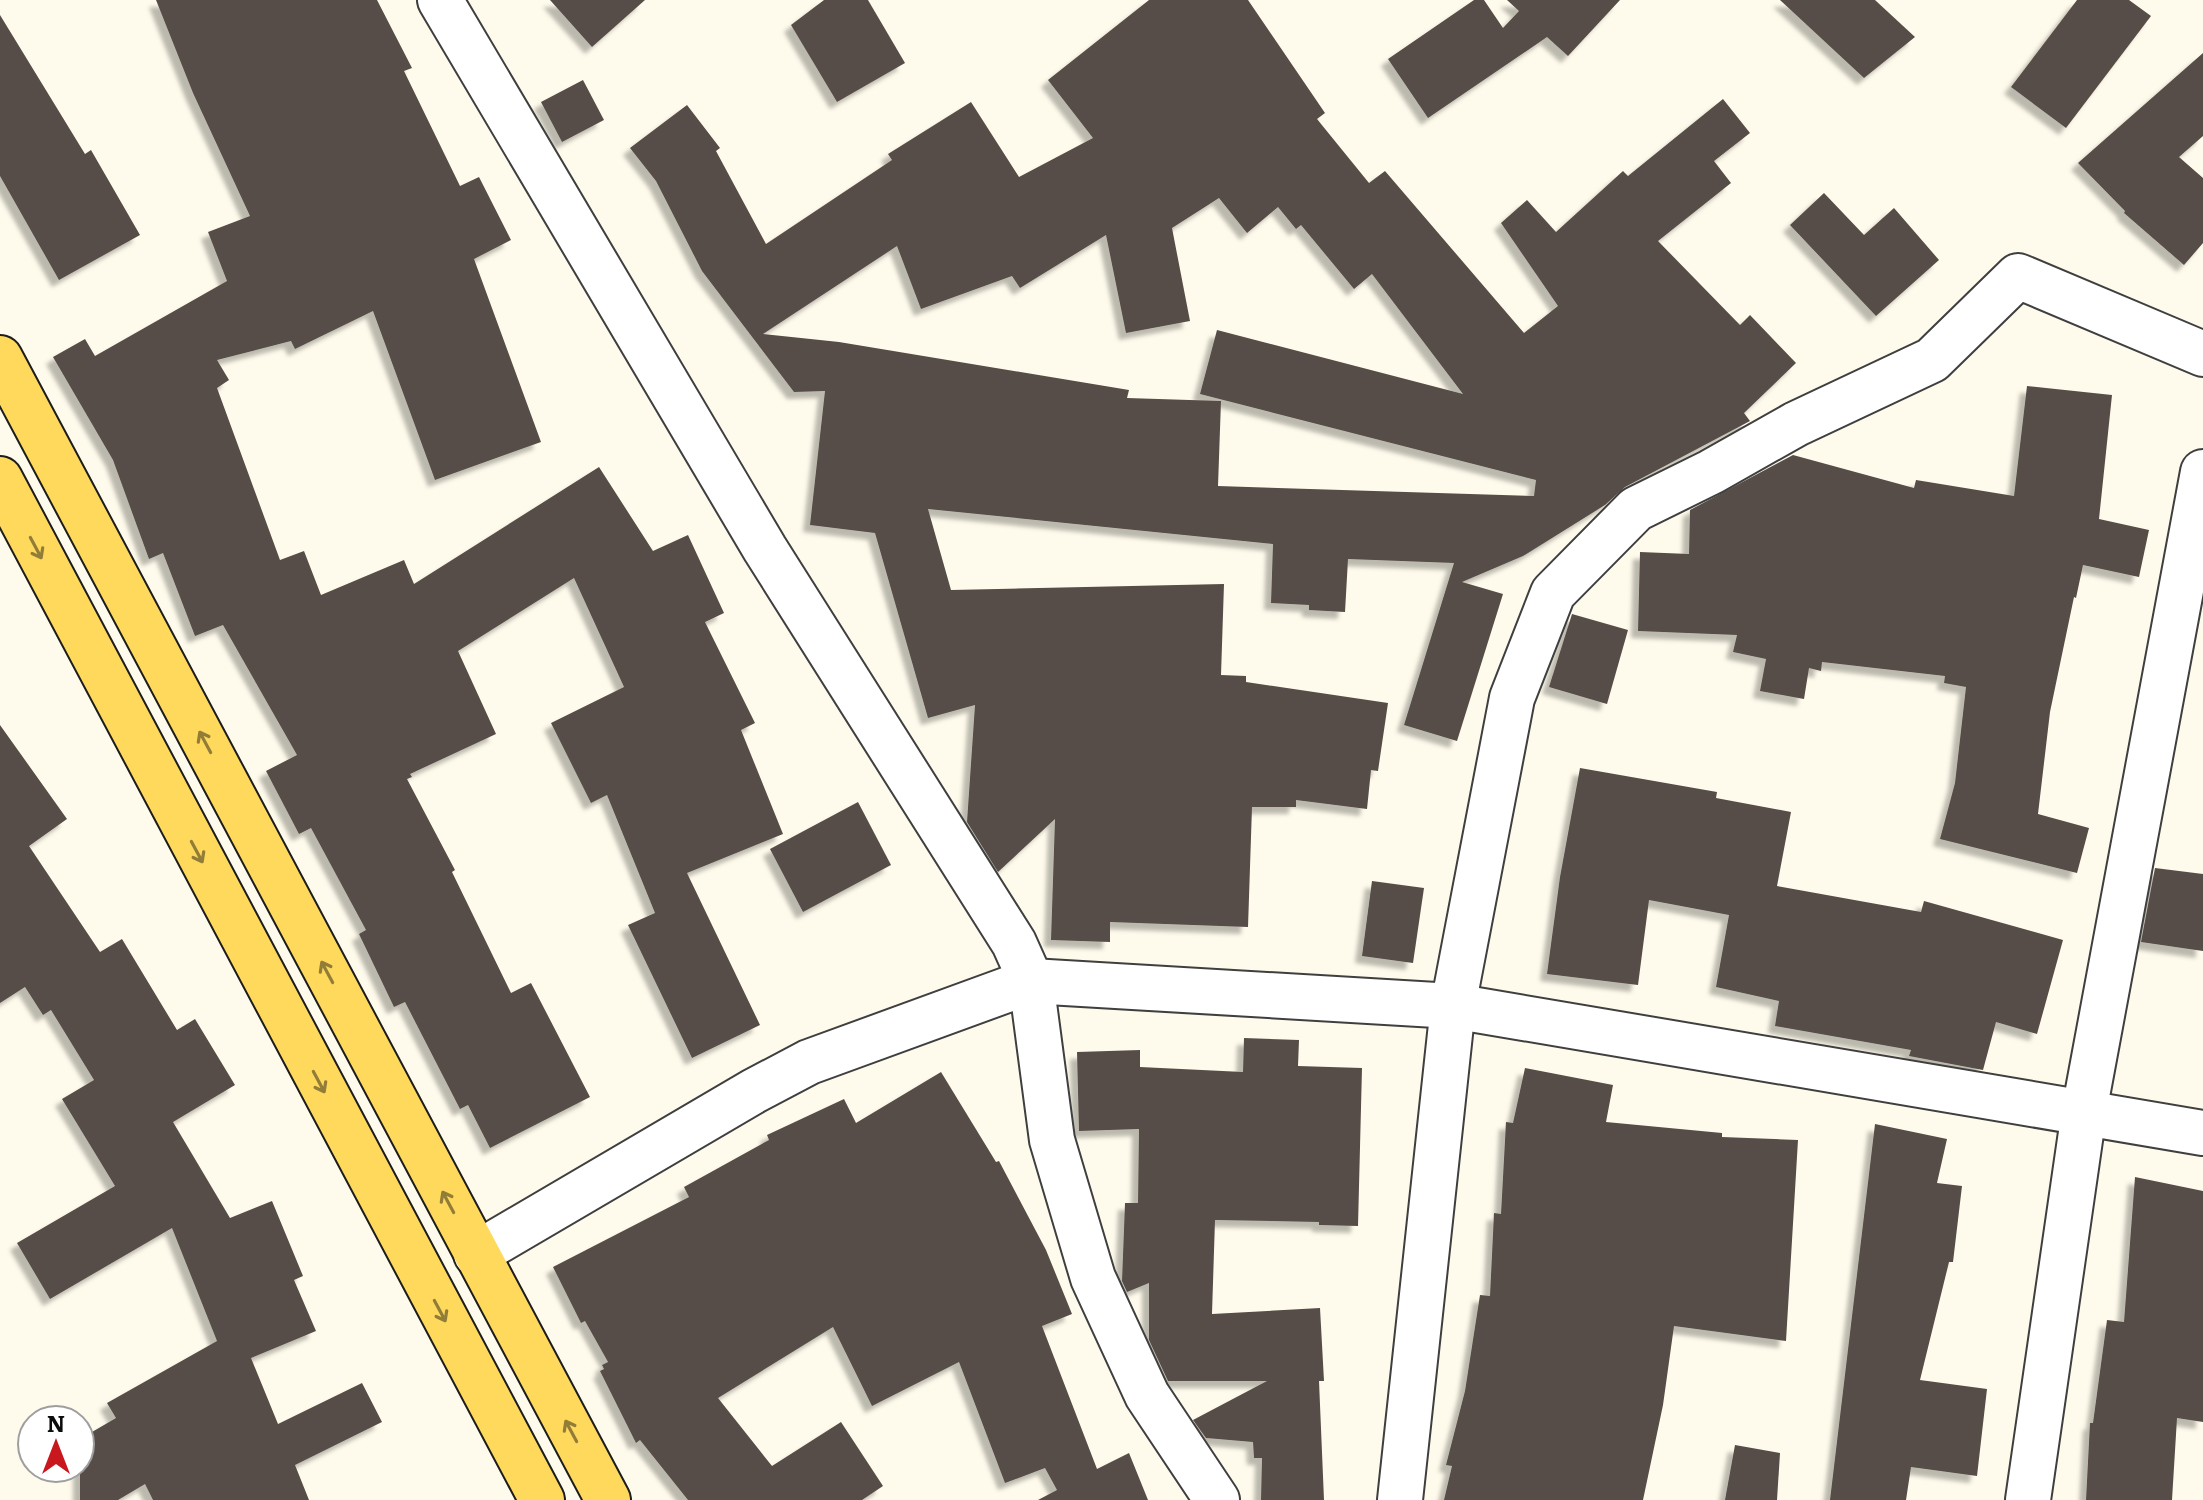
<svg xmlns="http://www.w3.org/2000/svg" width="2203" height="1500" viewBox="0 0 2203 1500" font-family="Literata,serif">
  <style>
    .building { fill: #564d48; fill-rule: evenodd; filter: url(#shadow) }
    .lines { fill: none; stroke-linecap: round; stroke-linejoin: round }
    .minor-casing { stroke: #3f3f3f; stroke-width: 48 }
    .major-casing { stroke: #1d1d1d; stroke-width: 48 }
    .minor { stroke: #fff; stroke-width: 44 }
    .major { stroke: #ffd95c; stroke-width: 44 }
    .oneway { stroke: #927d38 }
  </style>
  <defs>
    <filter id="shadow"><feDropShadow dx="-7" dy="7" stdDeviation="2" flood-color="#0004"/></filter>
  </defs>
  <rect width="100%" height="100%" fill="#fffbec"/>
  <g class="building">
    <path d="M 156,0 L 377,0 L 412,68 L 404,71 L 460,186 L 479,177 L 511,240 L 474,259 L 541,442 L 435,480 L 373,311 L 295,349 L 291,341 L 217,360 L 229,380 L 217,388 L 280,560 L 304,551 L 321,595 L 404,560 L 414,584 L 599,467 L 653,551 L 688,535 L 724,613 L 705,622 L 755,723 L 741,730 L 783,834 L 687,873 L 760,1025 L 692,1058 L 628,925 L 655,913 L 607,795 L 591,803 L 551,723 L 624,687 L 574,578 L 458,651 L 496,734 L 410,774 L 412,777 L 407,779 L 455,870 L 452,872 L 511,993 L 531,983 L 590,1097 L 490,1148 L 468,1105 L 460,1109 L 405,1002 L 394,1007 L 359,934 L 366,930 L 311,828 L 299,834 L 266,771 L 297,755 L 223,625 L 195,636 L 163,553 L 149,559 L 113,460 L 53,357 L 85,339 L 95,356 L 227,281 L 208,232 L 250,216 L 193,93 Z"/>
    <path d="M 550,0 L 645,0 L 592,47 Z"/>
    <path d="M 824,0 L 868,0 L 905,63 L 837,102 L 791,25 Z"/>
    <path d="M 1149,0 L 1248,0 L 1325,113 L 1317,119 L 1369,183 L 1385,171 L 1524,333 L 1558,306 L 1501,223 L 1527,200 L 1556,232 L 1623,171 L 1628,176 L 1723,99 L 1750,133 L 1714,161 L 1731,183 L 1658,241 L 1740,325 L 1750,315 L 1796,363 L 1744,413 L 1750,421 L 1625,487 L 1605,505 L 1523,556 L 1462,582 L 1503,594 L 1457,741 L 1404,725 L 1454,563 L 1348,559 L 1345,612 L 1309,610 L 1309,605 L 1271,603 L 1273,544 L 928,509 L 951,590 L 1224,584 L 1221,675 L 1246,676 L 1246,682 L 1388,703 L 1378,771 L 1371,770 L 1367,809 L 1296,800 L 1296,807 L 1252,807 L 1248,927 L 1110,922 L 1110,942 L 1051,940 L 1055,819 L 998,872 L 967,822 L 975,705 L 928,718 L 875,533 L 810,525 L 825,391 L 794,392 L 702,271 L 656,181 L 630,148 L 687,105 L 720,148 L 716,151 L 766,244 L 892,160 L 888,154 L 971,102 L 1019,177 L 1093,138 L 1048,80 ZM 1219,198 L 1247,233 L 1278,207 L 1296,229 L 1301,225 L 1354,289 L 1372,274 L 1463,394 L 1217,330 L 1200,394 L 1536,480 L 1534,496 L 1218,486 L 1221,401 L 1127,398 L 1129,390 L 839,342 L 763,334 L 897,246 L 921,309 L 1012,276 L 1020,288 L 1106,235 L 1126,333 L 1190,321 L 1172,228 Z"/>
    <path d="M 1474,0 L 1484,0 L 1503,28 L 1519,11 L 1507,0 L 1620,0 L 1568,56 L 1547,37 L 1428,118 L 1388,59 Z"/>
    <path d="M 1780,0 L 1875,0 L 1915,37 L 1864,78 Z"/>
    <path d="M 2077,0 L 2129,0 L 2151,16 L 2066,128 L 2011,87 Z"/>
    <path d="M 0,15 L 85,154 L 91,150 L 140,235 L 59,280 L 0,176 Z"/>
    <path d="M 2203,53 L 2203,136 L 2179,157 L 2203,178 L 2203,243 L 2184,265 L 2124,213 L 2125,211 L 2078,163 Z"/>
    <path d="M 583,80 L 604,120 L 562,142 L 541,102 Z"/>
    <path d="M 1824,193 L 1864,235 L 1894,208 L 1939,260 L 1876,316 L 1790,225 Z"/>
    <path d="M 2027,386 L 2112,395 L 2099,519 L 2149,530 L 2139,577 L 2083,565 L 2076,598 L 2074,597 L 2050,712 L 2038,814 L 2089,828 L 2077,873 L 1940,839 L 1955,783 L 1966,687 L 1944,683 L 1945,676 L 1822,662 L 1821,671 L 1809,668 L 1804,699 L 1760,691 L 1766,659 L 1733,652 L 1737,635 L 1638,631 L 1640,552 L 1689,554 L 1690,510 L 1793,455 L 1914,488 L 1916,480 L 2014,496 Z"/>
    <path d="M 1572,614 L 1628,630 L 1607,704 L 1549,687 Z"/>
    <path d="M 0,725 L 67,819 L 29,846 L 100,952 L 122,939 L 177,1030 L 195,1019 L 235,1085 L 173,1122 L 230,1218 L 272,1201 L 303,1276 L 294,1280 L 316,1331 L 251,1358 L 278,1424 L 362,1383 L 382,1422 L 295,1465 L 309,1500 L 153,1500 L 145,1484 L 118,1500 L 80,1500 L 80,1439 L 116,1418 L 107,1403 L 217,1341 L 172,1228 L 50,1299 L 17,1243 L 115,1186 L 62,1099 L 94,1080 L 51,1010 L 43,1015 L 25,987 L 0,1003 Z"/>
    <path d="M 1580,768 L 1717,792 L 1716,798 L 1791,812 L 1777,886 L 1921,912 L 1924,901 L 2063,940 L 2037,1034 L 1996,1022 L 1983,1070 L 1909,1056 L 1911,1050 L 1775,1026 L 1779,1001 L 1716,987 L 1729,915 L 1649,900 L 1638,985 L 1547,974 L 1560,877 Z"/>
    <path d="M 858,802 L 891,865 L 803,912 L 770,849 Z"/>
    <path d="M 2155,868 L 2203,874 L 2203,951 L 2141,942 Z"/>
    <path d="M 1372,881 L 1424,888 L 1413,963 L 1362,956 Z"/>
    <path d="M 1244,1038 L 1299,1040 L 1298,1066 L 1362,1068 L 1358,1226 L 1319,1225 L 1319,1222 L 1215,1220 L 1212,1314 L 1320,1308 L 1324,1381 L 1319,1381 L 1324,1500 L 1261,1500 L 1262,1458 L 1254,1458 L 1253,1442 L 1206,1438 L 1193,1420 L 1267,1381 L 1168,1381 L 1149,1340 L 1149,1283 L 1127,1292 L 1122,1281 L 1125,1203 L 1138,1203 L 1139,1129 L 1079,1131 L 1077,1052 L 1140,1050 L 1140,1067 L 1243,1072 Z"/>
    <path d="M 1525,1068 L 1613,1085 L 1606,1122 L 1722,1133 L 1722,1137 L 1798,1140 L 1786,1341 L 1674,1326 L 1663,1405 L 1643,1500 L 1444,1500 L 1452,1466 L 1446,1465 L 1465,1391 L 1480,1295 L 1490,1296 L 1494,1213 L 1501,1214 L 1506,1122 L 1513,1123 Z"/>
    <path d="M 941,1072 L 996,1162 L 999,1161 L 1046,1250 L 1072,1314 L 1042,1326 L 1097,1469 L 1129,1453 L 1148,1500 L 1038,1500 L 1057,1490 L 1045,1468 L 1005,1483 L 959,1362 L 872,1406 L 833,1327 L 718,1398 L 772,1466 L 841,1422 L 883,1486 L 862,1500 L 688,1500 L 640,1440 L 636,1443 L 600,1371 L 604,1369 L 602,1365 L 608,1362 L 585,1321 L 581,1323 L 553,1267 L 689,1197 L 684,1187 L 769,1140 L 767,1135 L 844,1099 L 856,1123 Z"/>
    <path d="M 1875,1124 L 1947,1139 L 1937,1183 L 1962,1186 L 1953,1262 L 1949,1262 L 1920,1380 L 1987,1389 L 1977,1476 L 1911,1467 L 1906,1500 L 1830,1500 Z"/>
    <path d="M 2135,1177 L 2203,1191 L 2203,1422 L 2177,1418 L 2172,1500 L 2086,1500 L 2090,1423 L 2093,1423 L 2107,1320 L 2124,1322 Z"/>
    <path d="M 1735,1445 L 1780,1453 L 1777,1500 L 1725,1500 Z"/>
  </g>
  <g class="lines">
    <g class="minor-casing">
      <g id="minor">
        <path d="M 440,0 L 765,549 L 1014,943 L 1031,981 L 1052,1140 L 1093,1278 L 1147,1395 L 1217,1500"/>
        <path d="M 476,1254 L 754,1091 L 809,1062 L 1031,981 L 1453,1006 L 2203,1133"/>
        <path d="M 1400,1500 L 1453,1006 L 1512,698 L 1553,593 L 1636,509 L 1711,472 L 1796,424 L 1932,360 L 2018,276 L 2203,354"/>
        <path d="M 2028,1500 L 2084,1112 L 2203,472"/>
      </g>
    </g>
    <g class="major-casing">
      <g id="major">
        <path d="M 0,358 L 608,1500"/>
        <path d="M 0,479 L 542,1500"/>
      </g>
    </g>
    <use href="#minor" class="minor"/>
    <use href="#major" class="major"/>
  </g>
  <defs><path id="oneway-shaft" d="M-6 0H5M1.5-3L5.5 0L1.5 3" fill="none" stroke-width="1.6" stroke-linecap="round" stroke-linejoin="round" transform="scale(2)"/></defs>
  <g class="oneway">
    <use href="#oneway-shaft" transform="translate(36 548) rotate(62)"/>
    <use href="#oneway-shaft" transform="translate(205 742) rotate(-118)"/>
    <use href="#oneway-shaft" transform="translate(197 852) rotate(62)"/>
    <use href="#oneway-shaft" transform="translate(327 972) rotate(-118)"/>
    <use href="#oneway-shaft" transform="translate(319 1082) rotate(62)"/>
    <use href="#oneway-shaft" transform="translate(448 1202) rotate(-118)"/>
    <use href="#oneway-shaft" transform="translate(440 1311) rotate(62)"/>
    <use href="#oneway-shaft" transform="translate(571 1431) rotate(-118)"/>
  </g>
  <g transform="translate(56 1444)"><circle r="38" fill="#ffffff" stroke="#9e9e9e" stroke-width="2"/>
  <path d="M0-6L14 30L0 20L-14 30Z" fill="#c9171e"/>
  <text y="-12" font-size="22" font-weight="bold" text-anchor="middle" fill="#0c0c0c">N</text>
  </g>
</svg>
